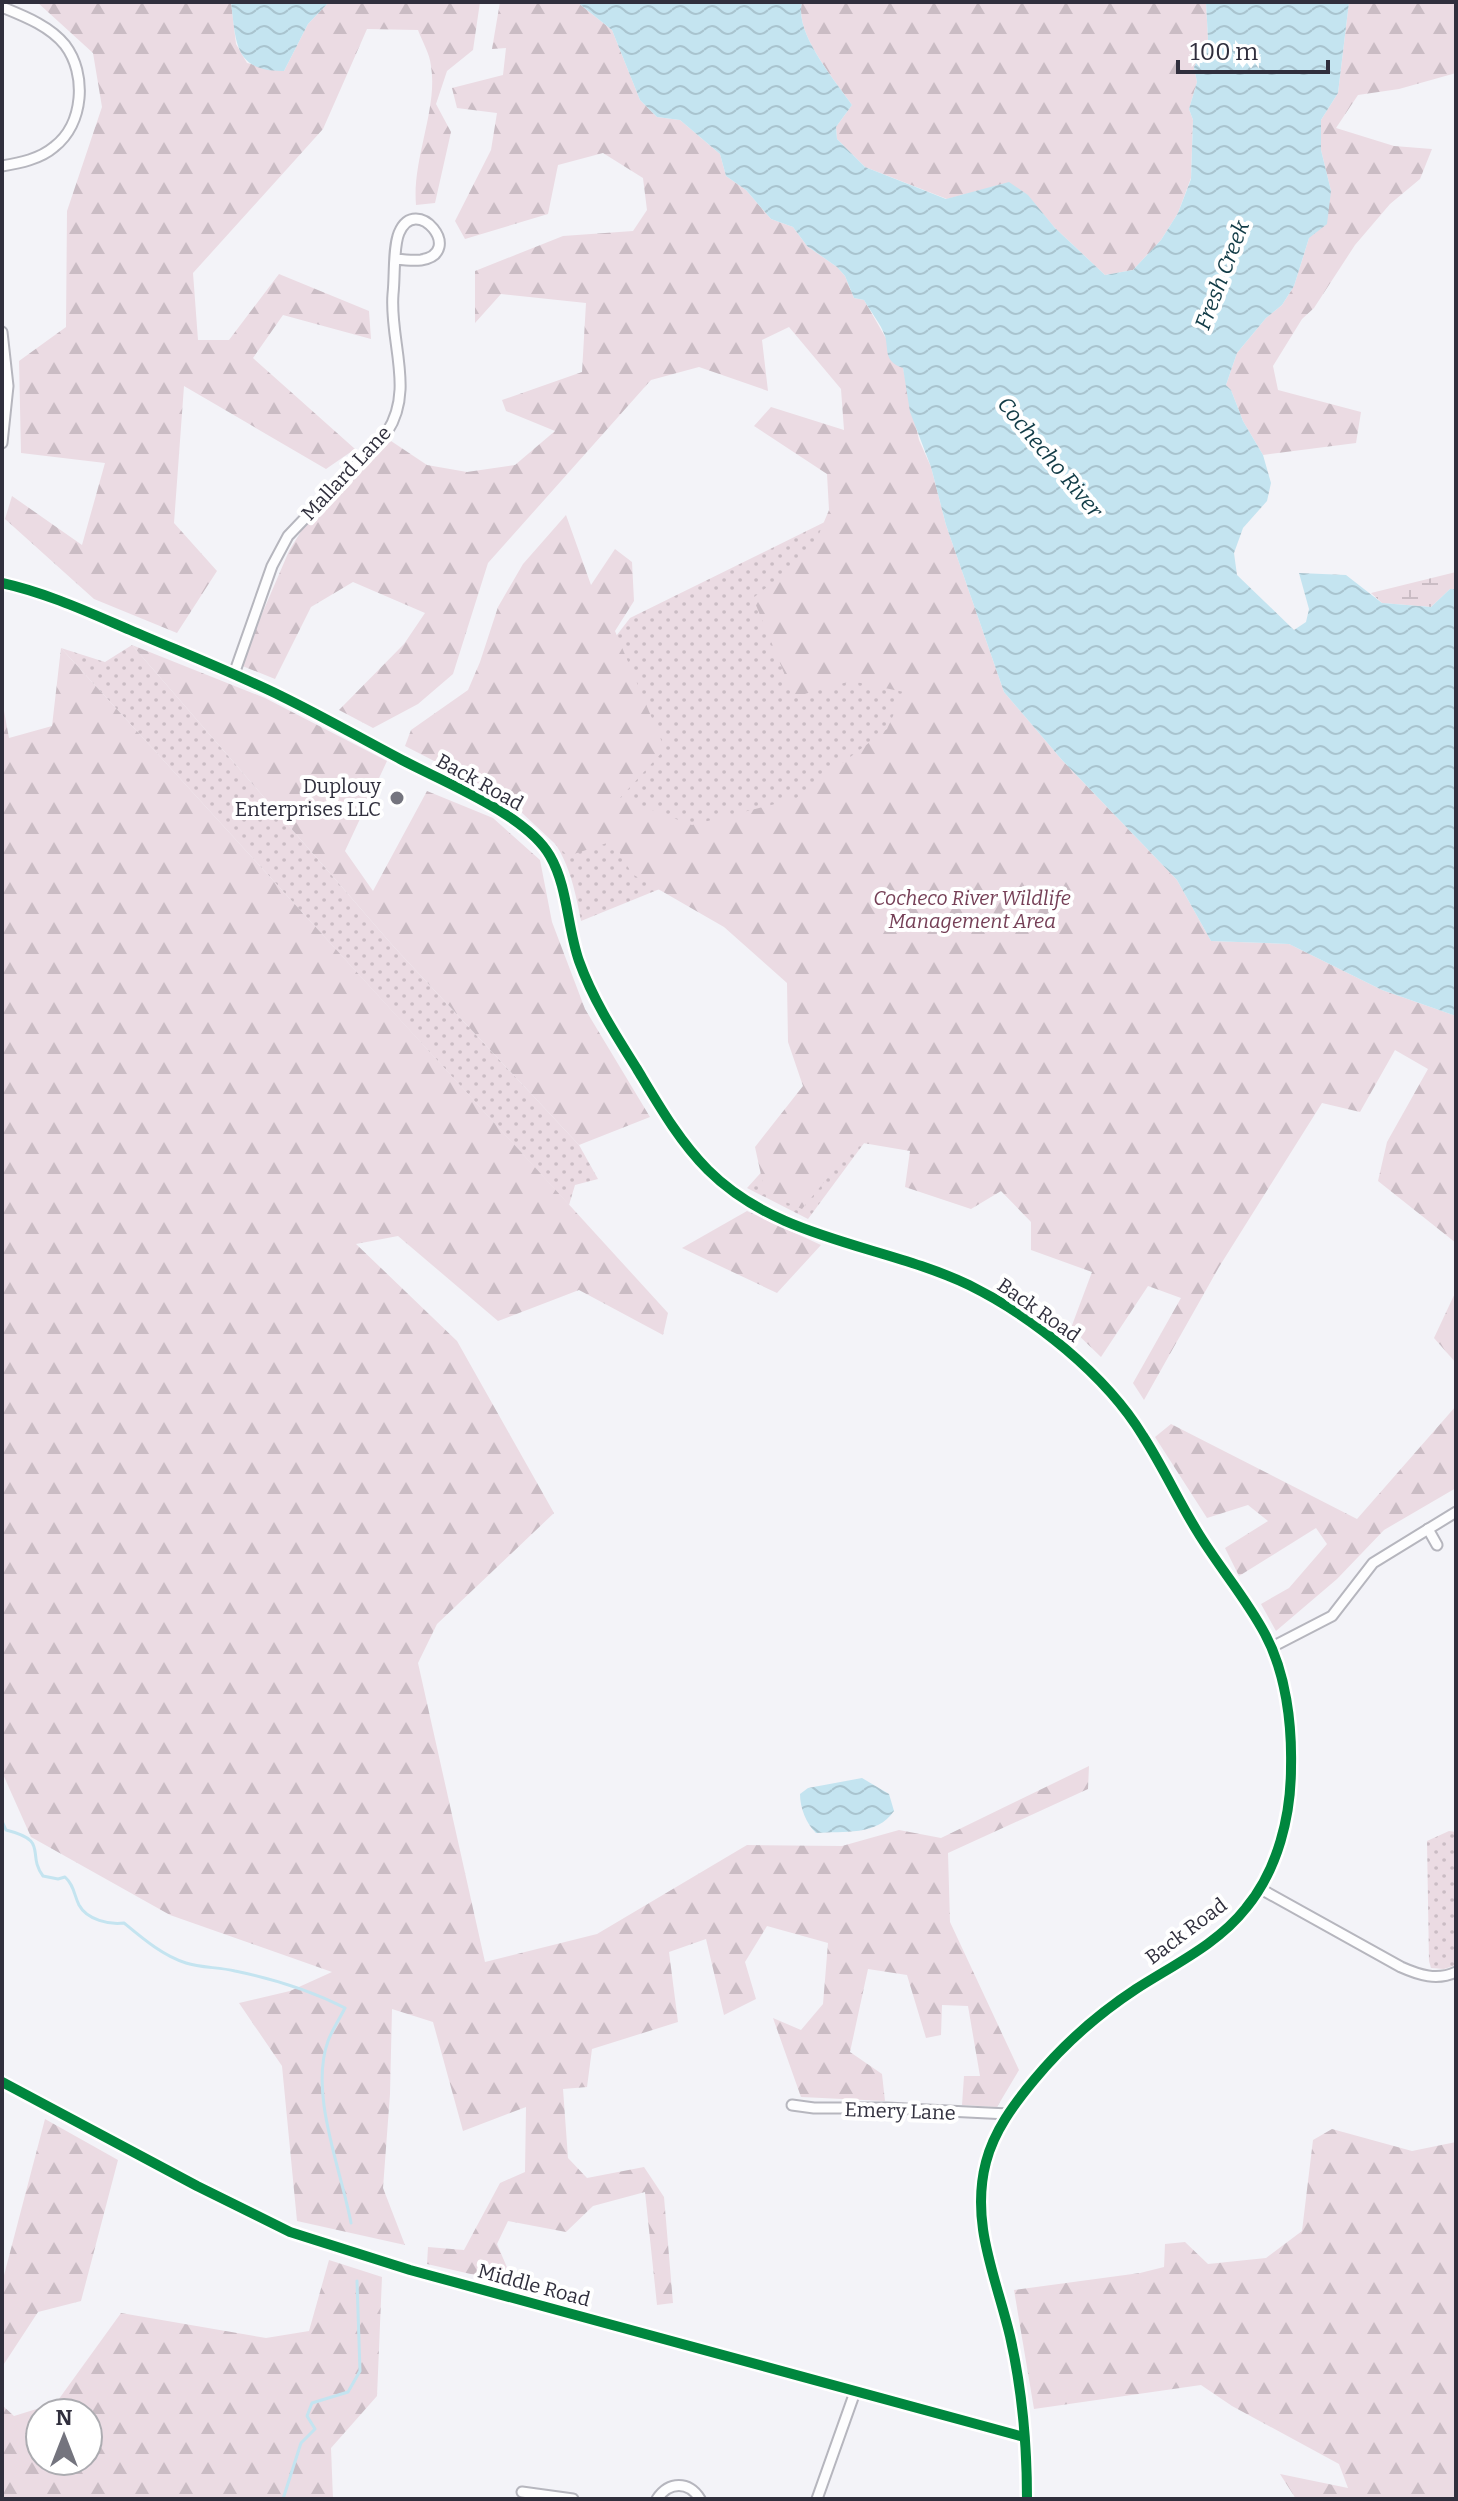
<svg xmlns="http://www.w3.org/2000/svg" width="1458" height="2501" viewBox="0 0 1458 2501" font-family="Bitter,serif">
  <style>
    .grass { fill: url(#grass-dots) }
    .forest { fill: url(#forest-firs); fill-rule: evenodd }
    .wetland { fill: url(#wetland-marsh) }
    .water { fill: url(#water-waves) }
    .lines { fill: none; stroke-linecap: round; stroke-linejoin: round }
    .stream { stroke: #c4e4f0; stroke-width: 3 }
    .minor-casing { stroke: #b6b6be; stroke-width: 13 }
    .minor { stroke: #fdfdfe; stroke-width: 9 }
    .cycleway-casing { stroke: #fff; stroke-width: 15 }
    .cycleway { stroke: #00873e; stroke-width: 10 }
    .poi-dot { fill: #74747e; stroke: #fff; stroke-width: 3 }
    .labels { text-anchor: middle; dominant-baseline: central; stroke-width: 8; stroke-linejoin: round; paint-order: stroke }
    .street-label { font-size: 20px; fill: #302f3d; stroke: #fff }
    .poi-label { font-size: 20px; fill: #302f3d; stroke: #fff; text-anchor: end }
    .park-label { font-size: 20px; font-style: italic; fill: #753f56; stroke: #fff }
    .water-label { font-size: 22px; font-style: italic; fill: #113b46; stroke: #fff }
  </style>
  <defs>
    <pattern id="grass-dots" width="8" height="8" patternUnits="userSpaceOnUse" patternTransform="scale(2)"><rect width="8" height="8" fill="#ebdbe3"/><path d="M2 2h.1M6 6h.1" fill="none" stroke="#cabcc4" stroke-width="1.8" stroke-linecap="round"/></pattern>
    <pattern id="forest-firs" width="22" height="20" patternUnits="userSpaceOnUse" patternTransform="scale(2)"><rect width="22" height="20" fill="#ebdbe3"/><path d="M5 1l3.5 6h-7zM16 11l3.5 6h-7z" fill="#cabcc4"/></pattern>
    <pattern id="wetland-marsh" width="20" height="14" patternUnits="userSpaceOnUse" patternTransform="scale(2)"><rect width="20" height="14" fill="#ebdbe3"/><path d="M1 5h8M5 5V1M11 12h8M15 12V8" fill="none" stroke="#cabcc4"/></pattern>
    <pattern id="water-waves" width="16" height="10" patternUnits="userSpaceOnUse" patternTransform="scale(2)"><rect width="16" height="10" fill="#c4e4f0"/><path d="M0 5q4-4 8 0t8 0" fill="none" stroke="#a9c4cf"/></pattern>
  </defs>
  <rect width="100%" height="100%" fill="#f3f3f8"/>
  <g class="grass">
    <path d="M 920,475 L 915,1074 L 808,1219 L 747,1188 L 855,1069 L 763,847 L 581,921 C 574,883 565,843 532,819 C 520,810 506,803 493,796 L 630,618 Z"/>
    <path d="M 132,645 L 394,947 L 579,1145 L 598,1179 L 575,1185 L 569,1205 L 61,648 L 105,662 Z"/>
    <path d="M 1449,1831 L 1456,1832 L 1456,1965 L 1444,1969 L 1431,1968 L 1429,1961 L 1427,1841 Z"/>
  </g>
  <g class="forest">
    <path d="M 37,2 L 231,2 L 236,44 L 247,63 L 284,71 L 308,24 L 329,2 L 480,2 L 473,50 L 447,71 L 436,104 L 451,132 L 435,203 L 416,205 C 412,159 438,109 431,66 C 430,54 422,41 418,30 L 367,29 L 323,129 L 193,273 L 198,340 L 229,340 L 279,274 L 369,311 L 371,339 L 283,315 L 253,358 L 355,449 L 326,469 L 184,386 L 174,523 L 217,571 L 177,633 L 94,599 L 5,519 L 12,496 L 82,545 L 105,463 L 21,453 L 19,361 L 66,327 L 67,211 L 102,107 L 93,53 Z"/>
    <path d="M 500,2 L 577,2 L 612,30 L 640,100 L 657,117 L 680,120 L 720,154 L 726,176 L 746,190 L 771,219 L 793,227 L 807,246 L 837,267 L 845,276 L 854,298 L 864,300 L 903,368 L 919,440 L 931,467 L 946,525 L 1004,692 L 1062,760 L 1177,880 L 1211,941 L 1289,944 L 1382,990 L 1456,1016 L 1456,1243 L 1378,1181 L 1387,1142 L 1428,1069 L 1395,1050 L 1360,1112 L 1322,1103 L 1219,1267 L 1144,1400 L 1133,1383 L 1181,1298 L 1148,1286 L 1101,1357 L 1071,1328 L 1092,1272 L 1031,1250 L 1031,1222 L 1001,1191 L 971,1209 L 905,1187 L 910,1151 L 857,1142 L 802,1209 L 765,1193 L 755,1147 L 803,1086 L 788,1042 L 787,983 L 724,927 L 632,874 L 613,841 L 568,856 L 506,798 L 405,746 L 411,730 L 468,690 L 480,662 L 498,607 L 523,564 L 566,515 L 591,585 L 615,549 L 632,562 L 634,601 L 615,631 L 665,749 L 620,798 L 692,825 L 795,799 L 887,729 L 904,692 L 851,681 L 794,697 L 753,598 L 811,553 L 829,510 L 827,474 L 754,426 L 771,407 L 844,430 L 841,389 L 789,327 L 762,340 L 768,391 L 699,367 L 651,380 L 488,563 L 453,674 L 418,704 L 373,728 L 339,710 L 404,644 L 425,613 L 353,582 L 311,607 L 275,679 L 240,665 L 289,551 L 305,525 L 391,441 L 427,465 L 467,472 L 515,465 L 555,431 L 506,411 L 502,400 L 582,372 L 586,303 L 501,294 L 475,323 L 475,271 L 563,236 L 633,231 L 647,210 L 643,178 L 603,153 L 558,165 L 548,214 L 465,239 L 455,221 L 491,150 L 497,113 L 457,108 L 452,88 L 503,75 L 506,48 L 492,49 Z"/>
    <path d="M 802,2 L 1206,2 L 1208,39 L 1194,67 L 1197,82 L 1189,109 L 1193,120 L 1191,178 L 1178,213 L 1161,240 L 1133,270 L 1105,275 L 1055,228 L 1028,196 L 1009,183 L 947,199 L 865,167 L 837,139 L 836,127 L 852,105 C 835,80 794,33 802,2 Z"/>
    <path d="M 1349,2 L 1456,2 L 1456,73 L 1399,89 L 1358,95 L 1336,128 L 1394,146 L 1432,149 L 1420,179 L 1390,204 L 1355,245 L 1314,308 L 1302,319 L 1273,366 L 1278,390 L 1361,412 L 1356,443 L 1263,455 L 1243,421 L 1231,390 L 1226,385 L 1237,353 L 1266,318 L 1282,305 L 1294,286 L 1309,238 L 1331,191 L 1321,150 L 1321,120 L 1338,93 Z"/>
    <path d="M 132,645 L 265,698 L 387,761 L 345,851 L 373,891 L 427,791 L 493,818 L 540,860 L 552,922 L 585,1009 L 650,1117 L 579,1145 L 394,947 Z"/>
    <path d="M 61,648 L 668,1313 L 663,1335 L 579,1290 L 498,1321 L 398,1236 L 356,1244 L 457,1341 L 554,1513 L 437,1624 L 418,1663 L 485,1962 L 597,1934 L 747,1845 L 842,1846 L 899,1830 L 941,1838 L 1089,1766 L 1088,1789 L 948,1853 L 950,1922 L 1019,2070 L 997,2107 L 962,2105 L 964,2076 L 980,2076 L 968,2006 L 942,2005 L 941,2035 L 926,2038 L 907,1975 L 868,1969 L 850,2052 L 882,2074 L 885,2101 L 801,2097 L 773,2018 L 801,2030 L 823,2004 L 828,1943 L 767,1926 L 745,1962 L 756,1999 L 724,2015 L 706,1939 L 669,1952 L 678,2022 L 592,2049 L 587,2087 L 563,2089 L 568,2158 L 587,2178 L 644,2167 L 664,2197 L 673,2303 L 657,2305 L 645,2192 L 593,2206 L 566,2232 L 508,2221 L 497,2244 L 514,2284 L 427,2264 L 428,2247 L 464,2250 L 500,2183 L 525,2172 L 526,2107 L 463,2131 L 433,2022 L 392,2009 L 390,2094 L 383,2188 L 405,2245 L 297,2221 L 282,2066 L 239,2003 L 290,1991 L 332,1972 L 170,1915 L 31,1837 L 2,1772 L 2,700 L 9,738 L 52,726 Z"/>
    <path d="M 747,1211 L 821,1245 L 777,1293 L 682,1248 Z"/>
    <path d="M 1456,1291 L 1456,1363 L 1434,1338 Z"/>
    <path d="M 1456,1406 L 1456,1488 L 1384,1530 L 1337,1579 L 1276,1631 L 1261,1604 L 1289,1588 L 1327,1544 L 1316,1528 L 1239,1576 L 1225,1548 L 1268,1521 L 1248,1505 L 1207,1518 L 1155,1437 L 1171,1424 L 1357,1519 Z"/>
    <path d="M 45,2119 L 118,2160 L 81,2301 L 38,2312 L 2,2367 L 2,2283 Z"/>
    <path d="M 1332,2129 L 1412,2151 L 1456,2142 L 1456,2499 L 1296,2499 L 1280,2474 L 1348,2488 L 1339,2464 L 1232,2406 L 1201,2385 L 1034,2409 L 1014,2290 L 1140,2273 L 1164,2267 L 1165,2244 L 1185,2242 L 1208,2264 L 1266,2258 L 1302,2231 L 1313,2140 Z"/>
    <path d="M 329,2260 L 382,2277 L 377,2396 L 331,2448 L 333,2499 L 2,2499 L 2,2405 L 14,2416 L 56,2403 L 121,2313 L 266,2338 L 309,2331 ZM 40,2413 L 88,2413 L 88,2461 L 40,2461 Z"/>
  </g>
  <path class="wetland" d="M 1456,572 L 1456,589 L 1450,589 L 1431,607 L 1382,603 L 1371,593 Z"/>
  <g class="water">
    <path d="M 231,2 L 329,2 L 308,24 L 284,71 C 234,72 236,42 231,2 Z"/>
    <path d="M 577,2 L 802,2 C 794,33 835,80 852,105 L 836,127 L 837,139 L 865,167 L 946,199 L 1009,182 L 1028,195 L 1055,228 L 1105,275 L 1133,270 L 1161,240 L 1178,213 L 1191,179 L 1193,120 L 1189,109 L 1197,82 L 1194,67 L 1208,39 L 1206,2 L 1349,2 L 1338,93 L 1321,120 L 1321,150 L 1331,191 L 1327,224 L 1309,238 L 1294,286 L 1282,305 L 1266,318 L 1237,353 L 1226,385 L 1231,390 L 1243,421 L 1263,455 L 1271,483 L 1267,501 L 1243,528 L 1234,553 L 1237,575 L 1294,630 L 1306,622 L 1309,609 L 1299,573 L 1346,575 L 1382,603 L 1431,607 L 1450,589 L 1456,589 L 1456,1016 L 1382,990 L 1289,944 L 1211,941 L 1177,880 L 1062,760 L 1004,692 L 946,525 L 931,467 L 910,412 L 903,368 C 883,361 889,350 885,336 C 881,324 870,311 864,300 L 854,298 L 845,276 L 837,267 L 807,246 L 793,227 L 771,219 L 746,190 L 726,176 L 720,154 L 680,120 L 657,117 L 640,100 L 612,30 Z"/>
    <path d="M 862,1778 L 889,1794 L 894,1811 C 877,1836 844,1831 816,1833 C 806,1823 800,1808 800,1794 L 808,1788 Z"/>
  </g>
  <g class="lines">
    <g class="stream">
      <path d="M 2,1821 L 6,1830 C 50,1841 26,1853 43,1876 L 58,1879 L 65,1877 C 74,1885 74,1895 79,1905 C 87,1920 110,1925 124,1923 C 142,1938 163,1956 186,1963 C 201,1968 219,1967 235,1971 C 274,1979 310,1990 345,2008 C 340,2018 332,2030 328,2041 C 309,2094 341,2169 351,2223"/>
      <path d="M 283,2499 L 301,2443 L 315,2429 L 307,2416 L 312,2403 L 348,2392 L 360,2371 L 357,2281"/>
    </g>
    <g class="minor-casing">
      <g id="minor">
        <path d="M 2,7 C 24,16 50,26 65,45 C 87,74 84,124 54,147 C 40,159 20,163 2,166"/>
        <path d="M 2,332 L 8,386 L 2,443"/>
        <path d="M 2,583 C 47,593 88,612 130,630 C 181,652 232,672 281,696 C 322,716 362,739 402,760 C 444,782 527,815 550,856 C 568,887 567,927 579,961 C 593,1000 615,1034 637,1069 C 658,1104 679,1141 708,1170 C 779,1241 883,1244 969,1285 C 1032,1316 1106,1375 1143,1436 C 1163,1467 1178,1500 1197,1531 C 1218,1566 1246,1598 1265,1634 C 1286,1673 1292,1724 1291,1767 C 1291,1816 1278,1869 1246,1908 C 1218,1944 1173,1965 1136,1989 C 1098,2014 1063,2045 1034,2080 C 1014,2104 994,2131 986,2162 C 970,2223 996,2277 1010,2336 C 1022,2389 1027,2445 1027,2499"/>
        <path d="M 234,674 L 272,566 L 288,536 L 387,432 C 415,390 389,340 393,294 C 395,277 393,247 399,233 C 416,192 466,253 421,260 C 413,261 404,260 396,259"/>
        <path d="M 1428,1529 L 1437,1545"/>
        <path d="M 1272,1647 L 1332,1616 L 1373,1563 L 1456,1512"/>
        <path d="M 1259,1888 L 1401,1967 C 1419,1975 1437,1981 1456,1972"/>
        <path d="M 2,2082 L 197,2186 L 290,2232 L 410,2270 L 1024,2437"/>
        <path d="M 792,2105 L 814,2108 L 887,2108 L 1008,2114"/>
        <path d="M 522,2492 L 573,2499"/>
        <path d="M 657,2499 C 669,2481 689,2481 700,2499"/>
        <path d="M 817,2499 L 855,2392"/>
      </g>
    </g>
    <use href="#minor" class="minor"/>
    <g class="cycleway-casing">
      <g id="cycleway">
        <path d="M 2,583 C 47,593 88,612 130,630 C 181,652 232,672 281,696 C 322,716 362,739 402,760 C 444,782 527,815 550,856 C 568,887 567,927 579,961 C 593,1000 615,1034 637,1069 C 658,1104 679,1141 708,1170 C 779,1241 883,1244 969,1285 C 1032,1316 1106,1375 1143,1436 C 1163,1467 1178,1500 1197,1531 C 1218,1566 1246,1598 1265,1634 C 1286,1673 1292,1724 1291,1767 C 1291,1816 1278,1869 1246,1908 C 1218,1944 1173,1965 1136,1989 C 1098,2014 1063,2045 1034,2080 C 1014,2104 994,2131 986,2162 C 970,2223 996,2277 1010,2336 C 1022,2389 1027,2445 1027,2499"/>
        <path d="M 2,2082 L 197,2186 L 290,2232 L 410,2270 L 1024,2437"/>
      </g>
    </g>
    <use href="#cycleway" class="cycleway"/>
  </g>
  <circle class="poi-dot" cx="397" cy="798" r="8"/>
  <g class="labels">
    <g class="street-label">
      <text transform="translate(346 473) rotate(-47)">Mallard Lane</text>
      <text transform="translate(480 782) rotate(29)">Back Road</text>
      <text transform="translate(1039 1310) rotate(35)">Back Road</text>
      <text transform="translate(1186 1931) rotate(-37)">Back Road</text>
      <text transform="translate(900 2111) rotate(2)">Emery Lane</text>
      <text transform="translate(534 2285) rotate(15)">Middle Road</text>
    </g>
    <g class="poi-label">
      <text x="381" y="786">Duplouy<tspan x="381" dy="23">Enterprises LLC</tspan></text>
    </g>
    <g class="park-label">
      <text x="972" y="898">Cocheco River Wildlife<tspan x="972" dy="23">Management Area</tspan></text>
    </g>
    <g class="water-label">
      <text transform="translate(1222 275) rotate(-69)">Fresh Creek</text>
      <text transform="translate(1050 457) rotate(50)">Cochecho River</text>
    </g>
  </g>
  <rect width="1458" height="2501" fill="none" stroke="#302f3d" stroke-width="8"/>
  <g transform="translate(64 2437)"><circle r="38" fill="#ffffff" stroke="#acacb1" stroke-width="2"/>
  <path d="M0-6L14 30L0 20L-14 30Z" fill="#74747e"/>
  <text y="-12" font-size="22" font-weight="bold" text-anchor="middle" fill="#302f3d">N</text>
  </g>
  <path d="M1178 60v12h150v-12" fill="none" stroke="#302f3d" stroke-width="4"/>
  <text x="1190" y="60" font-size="24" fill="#302f3d" stroke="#ffffff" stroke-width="6" paint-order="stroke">100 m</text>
</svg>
